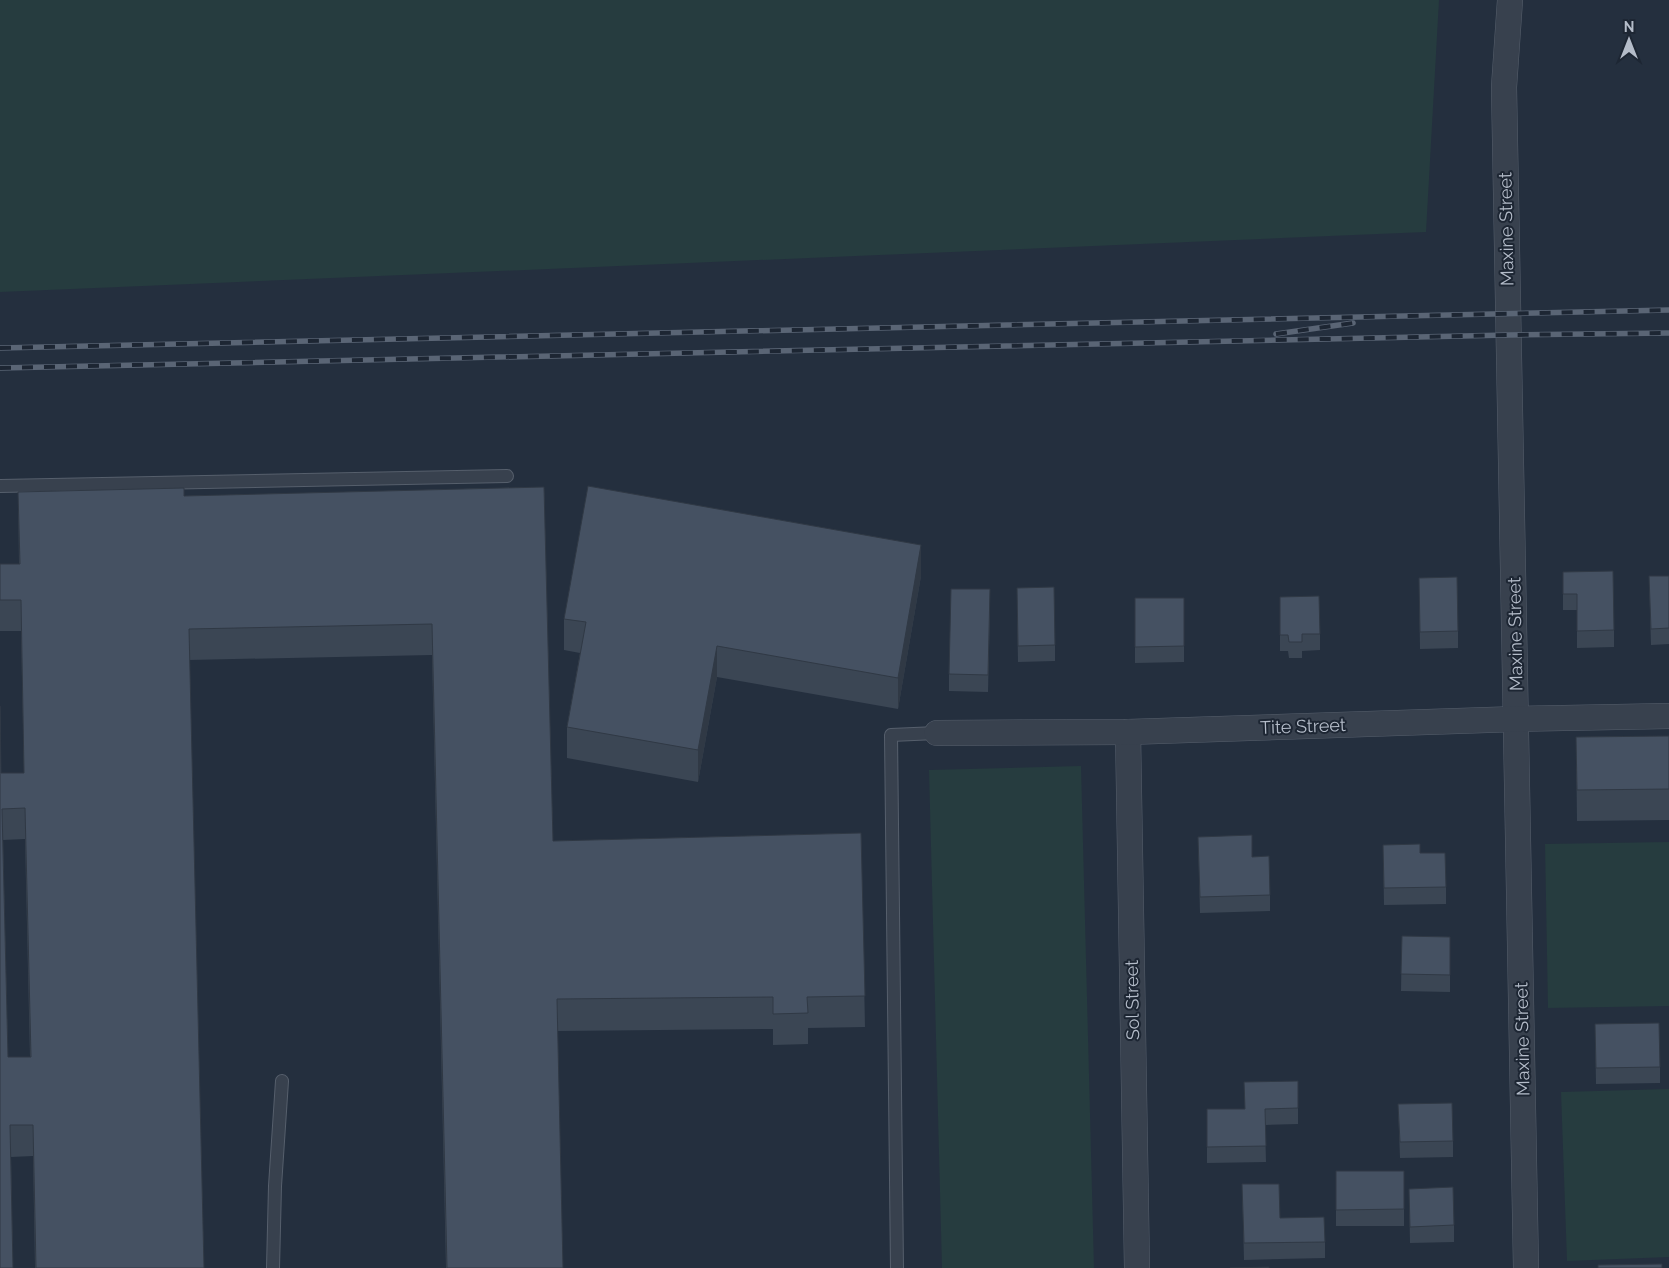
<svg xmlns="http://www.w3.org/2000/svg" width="1669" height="1268" viewBox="0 0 1669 1268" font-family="Raleway,sans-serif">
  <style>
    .green { fill: #263c3f }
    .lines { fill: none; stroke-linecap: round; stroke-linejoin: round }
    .lane-casing { stroke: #565f6c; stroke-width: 14 }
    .street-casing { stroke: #565f6c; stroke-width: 26 }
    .lane { stroke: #38414e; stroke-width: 12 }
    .street { stroke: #38414e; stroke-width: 25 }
    .rail-casing { stroke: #5a6575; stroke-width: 5.5 }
    .rail { stroke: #1d2633; stroke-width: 4; stroke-dasharray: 11; stroke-linecap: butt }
    .wall { fill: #3b4654; fill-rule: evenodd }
    .shaded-wall { fill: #303945 }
    .building { fill: #455162; stroke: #303945; fill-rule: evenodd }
    .labels { text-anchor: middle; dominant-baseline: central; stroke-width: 4; stroke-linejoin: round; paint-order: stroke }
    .street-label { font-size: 18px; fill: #b4bcc9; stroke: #1d2633 }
  </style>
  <rect width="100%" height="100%" fill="#242f3e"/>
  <g class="green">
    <path d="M 0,0 L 1439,0 L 1426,232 L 0,292 Z"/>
    <path d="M 1081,766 L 1094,1268 L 942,1268 L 929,770 Z"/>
    <path d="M 1669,842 L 1669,1006 L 1548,1008 L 1545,844 Z"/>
    <path d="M 1669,1089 L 1669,1257 L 1567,1261 L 1561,1092 Z"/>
  </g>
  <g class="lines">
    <g class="lane-casing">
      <g id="lane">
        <path d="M 0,486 L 507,476"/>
        <path d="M 273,1268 L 275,1186 L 282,1081"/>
        <path d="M 897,1268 L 891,735 L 937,733"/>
      </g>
    </g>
    <g class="street-casing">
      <g id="street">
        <path d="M 1510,0 L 1504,87 L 1526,1268"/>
        <path d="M 1128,732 L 1137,1268"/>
        <path d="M 937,733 L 1128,732 L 1517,719 L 1669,716"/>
      </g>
    </g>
    <use href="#lane" class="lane"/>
    <use href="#street" class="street"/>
    <g class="rail-casing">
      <g id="rail">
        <path d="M 1276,334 L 1353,323"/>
        <path d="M 0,348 L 1669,310"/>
        <path d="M 0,368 L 1508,335 L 1669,333"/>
      </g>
    </g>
    <use href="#rail" class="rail"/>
  </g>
  <g class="wall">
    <path d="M 544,487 L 553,841 L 861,833 L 865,1027 L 808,1028 L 808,1044 L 773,1045 L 773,1029 L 557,1031 L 563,1268 L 446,1268 L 432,655 L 189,660 L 204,1268 L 35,1268 L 33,1156 L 11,1157 L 13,1268 L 0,1268 L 0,706 L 1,773 L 24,773 L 21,631 L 0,631 L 0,564 L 19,564 L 18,492 L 184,488 L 184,496 ZM 25,839 L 30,1057 L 8,1057 L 3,840 Z"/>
    <path d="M 1563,572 L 1614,630 L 1614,647 L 1577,648 L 1577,610 L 1563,610 Z"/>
    <path d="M 921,576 L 898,709 L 717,677 L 698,782 L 567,758 L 567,727 L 580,653 L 564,650 L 564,619 Z"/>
    <path d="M 1649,576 L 1669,576 L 1669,644 L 1651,645 Z"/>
    <path d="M 1419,578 L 1458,631 L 1458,648 L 1420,649 Z"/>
    <path d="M 1135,598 L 1184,598 L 1184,662 L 1135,663 Z"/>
    <path d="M 1017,604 L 1055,645 L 1055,661 L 1018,662 Z"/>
    <path d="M 990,605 L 988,692 L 949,691 L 949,674 Z"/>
    <path d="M 1280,614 L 1320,634 L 1320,650 L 1302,651 L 1302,658 L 1289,658 L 1288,651 L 1280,651 Z"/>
    <path d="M 1669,736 L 1669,820 L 1577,821 L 1576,737 Z"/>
    <path d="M 1198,837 L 1252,857 L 1270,895 L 1270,911 L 1200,913 Z"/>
    <path d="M 1383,845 L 1420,853 L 1446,887 L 1446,904 L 1384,905 Z"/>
    <path d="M 1402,936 L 1450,937 L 1450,992 L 1401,991 Z"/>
    <path d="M 1595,1024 L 1660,1067 L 1660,1083 L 1596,1084 Z"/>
    <path d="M 1298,1081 L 1298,1124 L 1265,1125 L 1266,1162 L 1207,1163 L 1207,1125 L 1244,1109 Z"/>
    <path d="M 1398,1104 L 1453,1141 L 1453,1157 L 1400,1158 Z"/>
    <rect x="1336" y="1171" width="68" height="55"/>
    <path d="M 1242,1184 L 1280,1218 L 1325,1242 L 1325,1258 L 1244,1260 Z"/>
    <path d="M 1409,1189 L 1454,1225 L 1454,1242 L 1410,1243 Z"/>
  </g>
  <g class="shaded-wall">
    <path d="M 921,545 L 921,576 L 898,709 L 898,678 Z"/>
    <path d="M 717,646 L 717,677 L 698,782 L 698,750 Z"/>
  </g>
  <g class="building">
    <path d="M 588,486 L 921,545 L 898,678 L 717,646 L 698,750 L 567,727 L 586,622 L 564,619 Z"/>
    <path d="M 544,487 L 553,841 L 861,833 L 865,996 L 807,997 L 808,1013 L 773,1014 L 773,997 L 557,999 L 563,1268 L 447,1268 L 432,624 L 189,629 L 204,1268 L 36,1268 L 33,1125 L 10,1125 L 13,1268 L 0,1268 L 0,706 L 1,773 L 24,773 L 21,600 L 0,600 L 0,564 L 20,564 L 18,492 L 184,488 L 184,496 ZM 25,808 L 31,1057 L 8,1057 L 2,809 Z"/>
    <path d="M 1613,571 L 1614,630 L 1577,631 L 1577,594 L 1563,594 L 1563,572 Z"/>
    <path d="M 1649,576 L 1669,576 L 1669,628 L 1651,629 Z"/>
    <path d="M 1457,577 L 1458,631 L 1420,632 L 1419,578 Z"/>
    <path d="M 1054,587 L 1055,645 L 1018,646 L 1017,588 Z"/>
    <path d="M 951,589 L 990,589 L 988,675 L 949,674 Z"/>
    <path d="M 1319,596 L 1320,634 L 1302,634 L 1302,642 L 1289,642 L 1288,635 L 1280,635 L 1280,597 Z"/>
    <path d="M 1135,598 L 1184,598 L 1184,646 L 1135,647 Z"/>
    <path d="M 1669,736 L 1669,789 L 1577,790 L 1576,737 Z"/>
    <path d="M 1252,835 L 1252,857 L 1269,856 L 1270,895 L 1200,897 L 1198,837 Z"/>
    <path d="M 1420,844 L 1420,853 L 1445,853 L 1446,887 L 1384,888 L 1383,845 Z"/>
    <path d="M 1402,936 L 1450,937 L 1450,975 L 1401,974 Z"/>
    <path d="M 1659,1023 L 1660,1067 L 1596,1068 L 1595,1024 Z"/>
    <path d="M 1298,1081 L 1298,1108 L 1265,1109 L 1266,1146 L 1207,1147 L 1207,1109 L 1245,1109 L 1244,1082 Z"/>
    <path d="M 1452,1103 L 1453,1141 L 1400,1142 L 1398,1104 Z"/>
    <path d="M 1336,1171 L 1404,1171 L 1404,1209 L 1336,1210 Z"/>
    <path d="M 1242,1184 L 1279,1184 L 1280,1218 L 1324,1217 L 1325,1242 L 1244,1243 Z"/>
    <path d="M 1453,1187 L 1454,1225 L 1410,1227 L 1409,1189 Z"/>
    <path d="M 1662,1264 L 1662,1268 L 1598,1268 L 1598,1265 Z"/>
    <path d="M 1269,1267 L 1269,1268 L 1230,1268 Z"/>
  </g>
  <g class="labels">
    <g class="street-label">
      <text transform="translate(1506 229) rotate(-91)">Maxine Street</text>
      <text transform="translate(1515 634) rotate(-91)">Maxine Street</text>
      <text transform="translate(1303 726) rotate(-2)">Tite Street</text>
      <text transform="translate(1132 1000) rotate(-91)">Sol Street</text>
      <text transform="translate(1522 1039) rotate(-91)">Maxine Street</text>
    </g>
  </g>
  <g transform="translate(1629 40)" stroke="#1d2633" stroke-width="4" paint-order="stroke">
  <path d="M0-4L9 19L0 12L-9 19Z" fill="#b4bcc9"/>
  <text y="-8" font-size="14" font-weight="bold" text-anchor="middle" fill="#b4bcc9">N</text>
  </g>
</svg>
